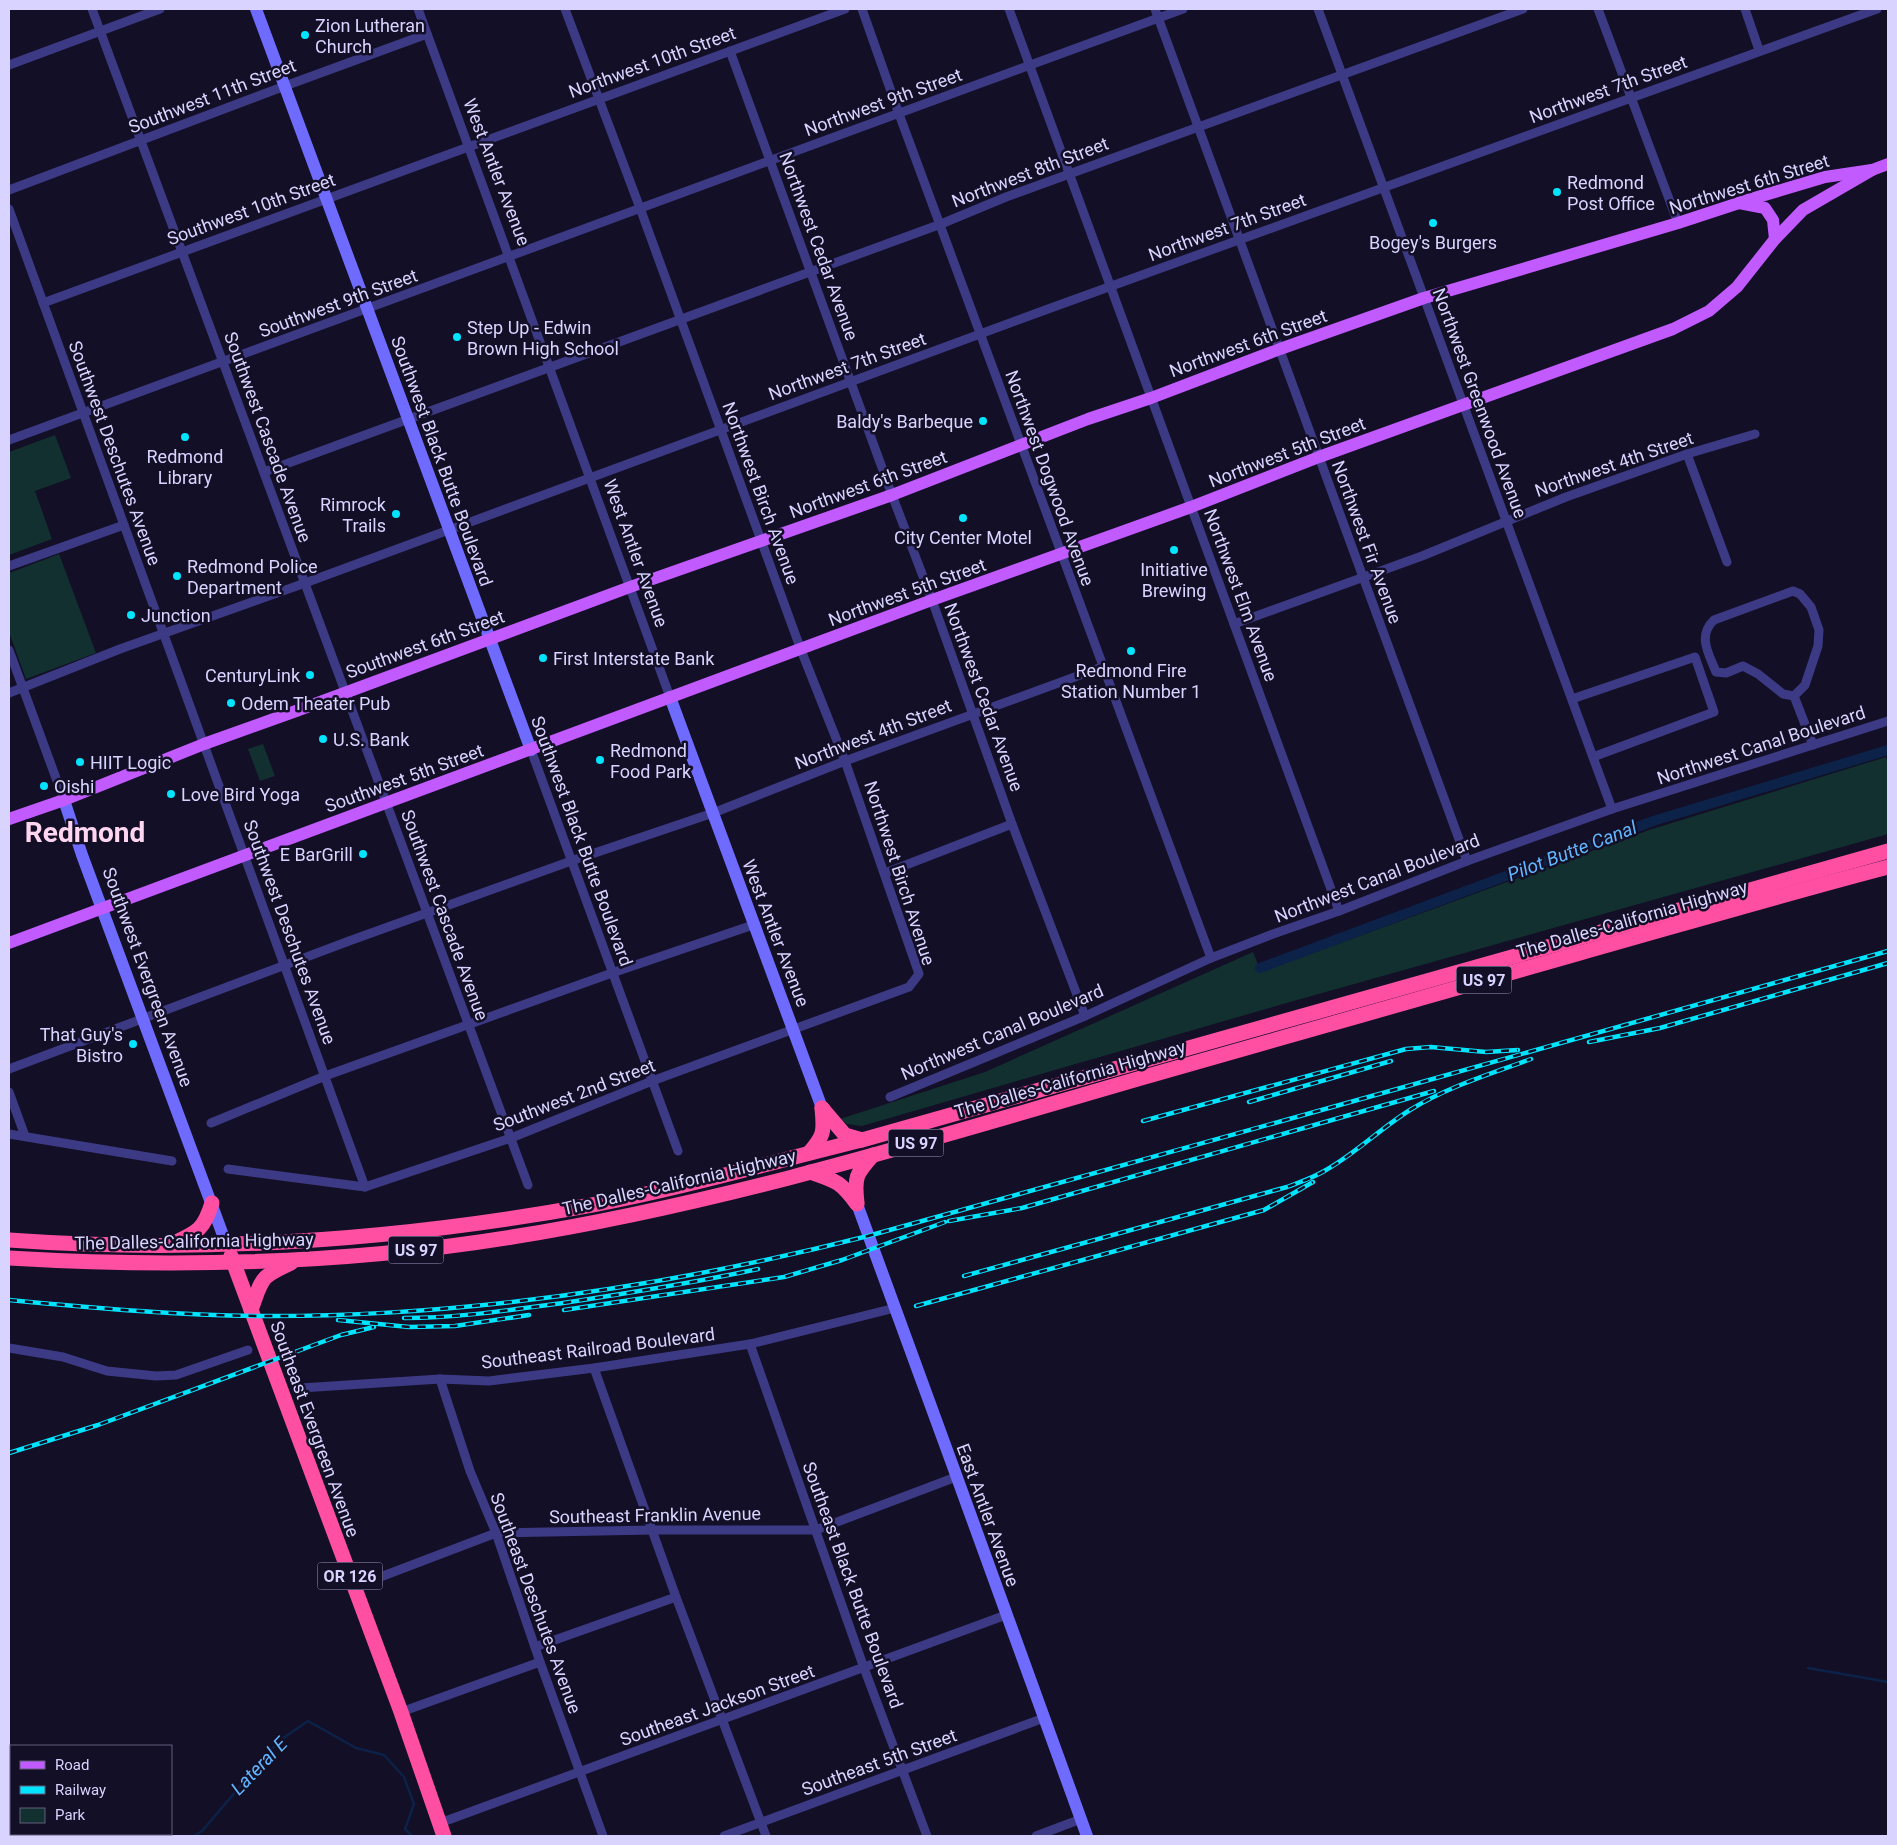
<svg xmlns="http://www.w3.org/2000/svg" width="1897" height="1845" viewBox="0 0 1897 1845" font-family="Roboto,sans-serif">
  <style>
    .green { fill: #12302f }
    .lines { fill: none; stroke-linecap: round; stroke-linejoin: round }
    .stream { stroke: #0c2248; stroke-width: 2.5 }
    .canal { stroke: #0c2248; stroke-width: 10 }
    .street { stroke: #3d3a85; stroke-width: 9 }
    .secondary { stroke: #6f6bff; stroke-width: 12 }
    .primary { stroke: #c25bff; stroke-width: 12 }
    .highway { stroke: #ff4fa3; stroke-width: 15 }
    .rail-casing { stroke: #00e5ff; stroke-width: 4.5 }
    .rail { stroke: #130f26; stroke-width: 2.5; stroke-dasharray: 8; stroke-linecap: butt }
    .poi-dot { fill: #00e5ff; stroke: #130f26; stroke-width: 2 }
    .labels { text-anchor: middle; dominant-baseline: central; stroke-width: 5; stroke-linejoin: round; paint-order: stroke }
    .shield { fill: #130f26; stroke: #9e99be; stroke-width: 1 }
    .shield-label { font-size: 16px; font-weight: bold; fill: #d9d4ff }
    .poi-label { font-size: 18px; fill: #d9d4ff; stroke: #130f26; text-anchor: start }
    .street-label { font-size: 18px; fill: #d9d4ff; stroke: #130f26 }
    .water-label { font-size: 19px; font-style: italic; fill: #62b6ff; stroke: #130f26 }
    .town-label { font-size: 28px; font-weight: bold; fill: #ffd6f0; stroke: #130f26 }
  </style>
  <rect width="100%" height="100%" fill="#130f26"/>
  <g class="green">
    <path d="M 55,435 L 71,478 L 35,491 L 52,539 L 9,555 L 9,452 Z"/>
    <path d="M 59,554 L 96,653 L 26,679 L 9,632 L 9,573 Z"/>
    <path d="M 263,744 L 275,776 L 260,781 L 248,749 Z"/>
    <path d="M 1886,757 L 1888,763 L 1888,834 L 1283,1004 L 862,1126 L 847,1124 L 840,1119 L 985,1072 L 1253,952 L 1261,972 L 1649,830 Z"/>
  </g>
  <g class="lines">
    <g class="stream">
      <path d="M 1808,1668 L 1888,1682"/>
      <path d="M 194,1836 L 202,1831 L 279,1741 L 308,1721 L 356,1748 L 384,1755 L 404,1777 L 414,1804 L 405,1829 L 412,1836"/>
    </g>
    <path class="canal" d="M 1260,968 L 1653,821 L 1888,750"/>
    <g class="street">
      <path d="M 92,9 L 528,1185"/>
      <path d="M 418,9 L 670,697"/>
      <path d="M 862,9 L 899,114 L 1211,958"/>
      <path d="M 1009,9 L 1339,911"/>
      <path d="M 1155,9 L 1467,861"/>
      <path d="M 1318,9 L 1612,809"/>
      <path d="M 1598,9 L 1678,223"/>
      <path d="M 1745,9 L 1759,50"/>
      <path d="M 730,51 L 892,495 L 932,600 L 1012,824 L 1085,1016"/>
      <path d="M 9,65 L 160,9"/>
      <path d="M 9,190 L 285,86 L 427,34"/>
      <path d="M 9,209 L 365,1187"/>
      <path d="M 43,303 L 845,9"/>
      <path d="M 9,440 L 1183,9"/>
      <path d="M 1687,454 L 1727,562"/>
      <path d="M 264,472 L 941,224 L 1006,197 L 1523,9"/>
      <path d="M 9,566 L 124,525"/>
      <path d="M 1234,624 L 1422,556 L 1566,497 L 1687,454 L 1755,434"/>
      <path d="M 9,650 L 64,800"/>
      <path d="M 9,693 L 120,649 L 305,583 L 1048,309 L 1877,9"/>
      <path d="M 1794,696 L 1783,694 L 1758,674 L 1743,666 L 1726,673 L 1716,672 C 1709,654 1697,636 1714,620 L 1793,591 L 1800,594 L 1811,607 L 1819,630 L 1818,646 L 1805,685 L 1794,696 L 1813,745"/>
      <path d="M 1572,699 L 1695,657 L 1714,712 L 1593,757"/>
      <path d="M 531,750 L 678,1151"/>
      <path d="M 885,873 L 1012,824"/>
      <path d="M 9,1069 L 349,941 L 571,861 L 713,813 L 845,761 L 1102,667"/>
      <path d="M 9,1092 L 25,1136"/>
      <path d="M 890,1097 L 1085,1016 L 1211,958 L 1273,934 L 1339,911 L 1467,861 L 1612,809 L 1888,721"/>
      <path d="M 211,1123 L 325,1076 L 612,973 L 753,925"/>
      <path d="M 9,1134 L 172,1161"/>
      <path d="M 228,1169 L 365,1187 L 511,1138 L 652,1081 L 909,987 L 919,974 L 845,761 L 801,650 L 640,208 L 565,9"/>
      <path d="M 750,1344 L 864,1668 L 927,1836"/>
      <path d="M 9,1348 L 63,1357 L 107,1371 L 156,1376 L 176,1375 L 248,1350"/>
      <path d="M 594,1368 L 676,1597 L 766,1836"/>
      <path d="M 440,1379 L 470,1471 L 496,1533 L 540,1662 L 603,1836"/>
      <path d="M 301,1388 L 440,1379 L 489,1381 L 594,1368 L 750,1344 L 895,1308"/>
      <path d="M 354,1587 L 496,1533 L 653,1530 L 816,1530 L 956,1477"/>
      <path d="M 535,1647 L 676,1597"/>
      <path d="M 401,1712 L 540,1662"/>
      <path d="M 440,1823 L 1006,1615"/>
      <path d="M 724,1836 L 1044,1718"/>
      <path d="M 1036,1836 L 1081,1819"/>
    </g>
    <g class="secondary">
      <path d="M 256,9 L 531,750"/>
      <path d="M 670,697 L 822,1108"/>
      <path d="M 64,800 L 82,855 L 227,1246"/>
      <path d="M 857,1204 C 935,1414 1010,1626 1087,1836"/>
    </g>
    <g class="primary">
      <path d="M 1739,203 L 1765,208 L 1773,220 L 1775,239"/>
      <path d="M 9,819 L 64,800 L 204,744 L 296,711 L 630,587 L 892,495 L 1088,419 L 1151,398 L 1280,349 L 1424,298 L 1678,223 L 1751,199 L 1825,177 L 1872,170 L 1888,164"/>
      <path d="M 9,943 L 932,600 L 1191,507 L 1319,457 L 1673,329 L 1709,311 L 1737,287 L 1775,239 L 1803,210 L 1872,170"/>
    </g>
    <g class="highway">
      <path d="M 822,1108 L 845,1135 L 862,1140"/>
      <path d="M 809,1153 C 825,1135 824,1131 822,1108"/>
      <path d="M 810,1172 C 836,1181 840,1181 857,1204"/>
      <path d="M 857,1203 C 854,1177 856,1174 873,1155"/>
      <path d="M 9,1240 C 204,1254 400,1240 592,1205 C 683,1188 772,1162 862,1140 L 1888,851"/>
      <path d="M 174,1243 C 198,1232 204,1229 212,1203"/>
      <path d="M 231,1256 L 401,1712 L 444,1836"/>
      <path d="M 9,1258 C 177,1268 345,1264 512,1237 C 726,1203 934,1138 1141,1078 C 1287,1036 1434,995 1580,953 C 1683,924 1785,894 1888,867"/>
      <path d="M 251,1310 C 263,1277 259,1278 291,1263"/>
    </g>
    <g class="rail-casing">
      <g id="rail">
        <path d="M 1589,1042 L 1660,1028 L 1888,963"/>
        <path d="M 1249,1102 L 1391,1061"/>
        <path d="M 1143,1121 L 1406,1049 L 1431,1047 L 1486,1052 L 1518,1050"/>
        <path d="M 949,1221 L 1022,1208 L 1434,1091"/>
        <path d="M 964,1276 L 1287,1187 C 1300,1182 1313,1178 1326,1170 C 1356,1153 1381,1128 1410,1110 C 1447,1087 1490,1074 1531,1059"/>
        <path d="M 9,1300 C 95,1308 183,1316 270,1316 C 471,1316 674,1285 868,1236 L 1397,1089 L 1888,951"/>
        <path d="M 916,1306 L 1264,1210 L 1313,1182"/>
        <path d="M 564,1310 L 784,1277 L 842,1260 L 945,1222"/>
        <path d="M 404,1318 C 458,1318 510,1310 563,1303 C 629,1293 693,1283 758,1269"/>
        <path d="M 338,1320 L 409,1327 L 455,1326 L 529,1315"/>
        <path d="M 9,1453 L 98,1425 L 341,1335 L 374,1327"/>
      </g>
    </g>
    <use href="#rail" class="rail"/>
  </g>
  <g class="poi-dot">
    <circle cx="305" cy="35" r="5"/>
    <circle cx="1557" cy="192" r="5"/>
    <circle cx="1433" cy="223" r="5"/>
    <circle cx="457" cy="337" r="5"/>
    <circle cx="983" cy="421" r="5"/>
    <circle cx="185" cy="437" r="5"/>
    <circle cx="396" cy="514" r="5"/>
    <circle cx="963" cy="518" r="5"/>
    <circle cx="1174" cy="550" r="5"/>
    <circle cx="177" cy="576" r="5"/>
    <circle cx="131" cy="615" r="5"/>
    <circle cx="1131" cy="651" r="5"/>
    <circle cx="543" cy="658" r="5"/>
    <circle cx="310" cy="675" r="5"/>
    <circle cx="231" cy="703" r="5"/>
    <circle cx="323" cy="739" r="5"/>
    <circle cx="600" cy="760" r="5"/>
    <circle cx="80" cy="762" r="5"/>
    <circle cx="44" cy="786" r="5"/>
    <circle cx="171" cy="794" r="5"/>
    <circle cx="363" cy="854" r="5"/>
    <circle cx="133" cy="1044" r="5"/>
  </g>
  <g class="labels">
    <g class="shield">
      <rect x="1456.5" y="966.5" width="55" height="27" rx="4"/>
      <rect x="888.5" y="1129.5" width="55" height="27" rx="4"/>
      <rect x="388.5" y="1236.5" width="55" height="27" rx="4"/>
      <rect x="317.5" y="1562.5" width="65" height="27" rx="4"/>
    </g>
    <g class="shield-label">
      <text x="1484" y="980">US 97</text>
      <text x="916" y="1143">US 97</text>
      <text x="416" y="1250">US 97</text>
      <text x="350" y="1576">OR 126</text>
    </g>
    <g class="poi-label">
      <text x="315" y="25">Zion Lutheran<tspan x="315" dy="21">Church</tspan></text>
      <text x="1567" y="182">Redmond<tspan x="1567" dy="21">Post Office</tspan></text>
      <text x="1433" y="242" text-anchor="middle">Bogey's Burgers</text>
      <text x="467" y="327">Step Up - Edwin<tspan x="467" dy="21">Brown High School</tspan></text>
      <text x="973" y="421" text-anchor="end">Baldy's Barbeque</text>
      <text x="185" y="456" text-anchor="middle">Redmond<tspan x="185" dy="21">Library</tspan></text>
      <text x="386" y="504" text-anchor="end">Rimrock<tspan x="386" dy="21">Trails</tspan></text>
      <text x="963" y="537" text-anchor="middle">City Center Motel</text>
      <text x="187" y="566">Redmond Police<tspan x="187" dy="21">Department</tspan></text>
      <text x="1174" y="569" text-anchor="middle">Initiative<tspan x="1174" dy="21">Brewing</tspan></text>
      <text x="141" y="615">Junction</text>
      <text x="553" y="658">First Interstate Bank</text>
      <text x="1131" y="670" text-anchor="middle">Redmond Fire<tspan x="1131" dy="21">Station Number 1</tspan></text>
      <text x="300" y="675" text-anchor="end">CenturyLink</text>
      <text x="241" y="703">Odem Theater Pub</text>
      <text x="333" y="739">U.S. Bank</text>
      <text x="610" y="750">Redmond<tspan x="610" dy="21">Food Park</tspan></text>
      <text x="90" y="762">HIIT Logic</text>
      <text x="54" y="786">Oishi</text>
      <text x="181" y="794">Love Bird Yoga</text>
      <text x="353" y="854" text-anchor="end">E BarGrill</text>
      <text x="123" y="1034" text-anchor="end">That Guy's<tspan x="123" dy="21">Bistro</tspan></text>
    </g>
    <g class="street-label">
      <text transform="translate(652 62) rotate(-20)">Northwest 10th Street</text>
      <text transform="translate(1608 89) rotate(-20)">Northwest 7th Street</text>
      <text transform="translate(212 96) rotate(-21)">Southwest 11th Street</text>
      <text transform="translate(883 102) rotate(-20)">Northwest 9th Street</text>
      <text transform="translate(497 172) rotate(69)">West Antler Avenue</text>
      <text transform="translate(1030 172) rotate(-21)">Northwest 8th Street</text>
      <text transform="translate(1749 184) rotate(-17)">Northwest 6th Street</text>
      <text transform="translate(251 209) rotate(-20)">Southwest 10th Street</text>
      <text transform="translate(1227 227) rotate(-20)">Northwest 7th Street</text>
      <text transform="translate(819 246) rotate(70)">Northwest Cedar Avenue</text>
      <text transform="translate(338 303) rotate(-20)">Southwest 9th Street</text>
      <text transform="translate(1248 343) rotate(-20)">Northwest 6th Street</text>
      <text transform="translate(847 366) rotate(-20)">Northwest 7th Street</text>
      <text transform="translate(1480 403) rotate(70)">Northwest Greenwood Avenue</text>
      <text transform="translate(268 437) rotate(70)">Southwest Cascade Avenue</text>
      <text transform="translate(1287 452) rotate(-21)">Northwest 5th Street</text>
      <text transform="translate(115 453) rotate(70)">Southwest Deschutes Avenue</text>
      <text transform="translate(442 461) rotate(70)">Southwest Black Butte Boulevard</text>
      <text transform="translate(1614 464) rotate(-19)">Northwest 4th Street</text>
      <text transform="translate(1050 478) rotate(70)">Northwest Dogwood Avenue</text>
      <text transform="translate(868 484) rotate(-20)">Northwest 6th Street</text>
      <text transform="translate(761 493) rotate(70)">Northwest Birch Avenue</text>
      <text transform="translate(1367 542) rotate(70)">Northwest Fir Avenue</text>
      <text transform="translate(636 553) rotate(70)">West Antler Avenue</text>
      <text transform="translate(907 592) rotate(-20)">Northwest 5th Street</text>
      <text transform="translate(1241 595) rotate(70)">Northwest Elm Avenue</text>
      <text transform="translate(425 644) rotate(-20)">Southwest 6th Street</text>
      <text transform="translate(984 697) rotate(70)">Northwest Cedar Avenue</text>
      <text transform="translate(873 734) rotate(-21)">Northwest 4th Street</text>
      <text transform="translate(1761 745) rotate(-18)">Northwest Canal Boulevard</text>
      <text transform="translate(404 778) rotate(-20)">Southwest 5th Street</text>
      <text transform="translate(582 841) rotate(70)">Southwest Black Butte Boulevard</text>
      <text transform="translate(900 873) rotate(72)">Northwest Birch Avenue</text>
      <text transform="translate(1377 878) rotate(-21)">Northwest Canal Boulevard</text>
      <text transform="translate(445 915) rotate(70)">Southwest Cascade Avenue</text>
      <text transform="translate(1632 919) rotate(-16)">The Dalles-California Highway</text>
      <text transform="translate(290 932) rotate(70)">Southwest Deschutes Avenue</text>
      <text transform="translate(776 933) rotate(69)">West Antler Avenue</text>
      <text transform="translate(148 977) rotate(70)">Southwest Evergreen Avenue</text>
      <text transform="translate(1002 1032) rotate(-23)">Northwest Canal Boulevard</text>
      <text transform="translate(1070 1079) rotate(-16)">The Dalles-California Highway</text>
      <text transform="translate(574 1095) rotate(-21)">Southwest 2nd Street</text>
      <text transform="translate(679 1182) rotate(-13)">The Dalles-California Highway</text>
      <text transform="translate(194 1241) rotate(-1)">The Dalles-California Highway</text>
      <text transform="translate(598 1348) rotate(-7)">Southeast Railroad Boulevard</text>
      <text transform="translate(315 1429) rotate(70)">Southeast Evergreen Avenue</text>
      <text transform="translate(655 1515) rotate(-1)">Southeast Franklin Avenue</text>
      <text transform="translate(988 1515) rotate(70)">East Antler Avenue</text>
      <text transform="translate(853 1585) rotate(70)">Southeast Black Butte Boulevard</text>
      <text transform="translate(536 1603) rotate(70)">Southeast Deschutes Avenue</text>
      <text transform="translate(717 1705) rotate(-20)">Southeast Jackson Street</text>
      <text transform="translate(879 1762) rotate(-20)">Southeast 5th Street</text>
    </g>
    <g class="water-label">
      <text transform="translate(1572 851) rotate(-21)">Pilot Butte Canal</text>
      <text transform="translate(259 1766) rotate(-46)">Lateral E</text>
    </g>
    <g class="town-label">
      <text x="85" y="832">Redmond</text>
    </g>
  </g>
  <rect width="1897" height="1845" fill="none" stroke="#d9d4ff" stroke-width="20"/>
  <rect x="10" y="1745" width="162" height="90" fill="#130f26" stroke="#625e7d"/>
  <rect x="20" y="1761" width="25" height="8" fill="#c25bff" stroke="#625e7d"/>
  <text x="55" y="1770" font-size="15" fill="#d9d4ff">Road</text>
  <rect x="20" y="1786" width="25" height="8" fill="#00e5ff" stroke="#625e7d"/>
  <text x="55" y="1795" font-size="15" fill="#d9d4ff">Railway</text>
  <rect x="20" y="1808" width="25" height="15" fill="#12302f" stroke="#625e7d"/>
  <text x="55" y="1820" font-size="15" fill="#d9d4ff">Park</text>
</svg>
